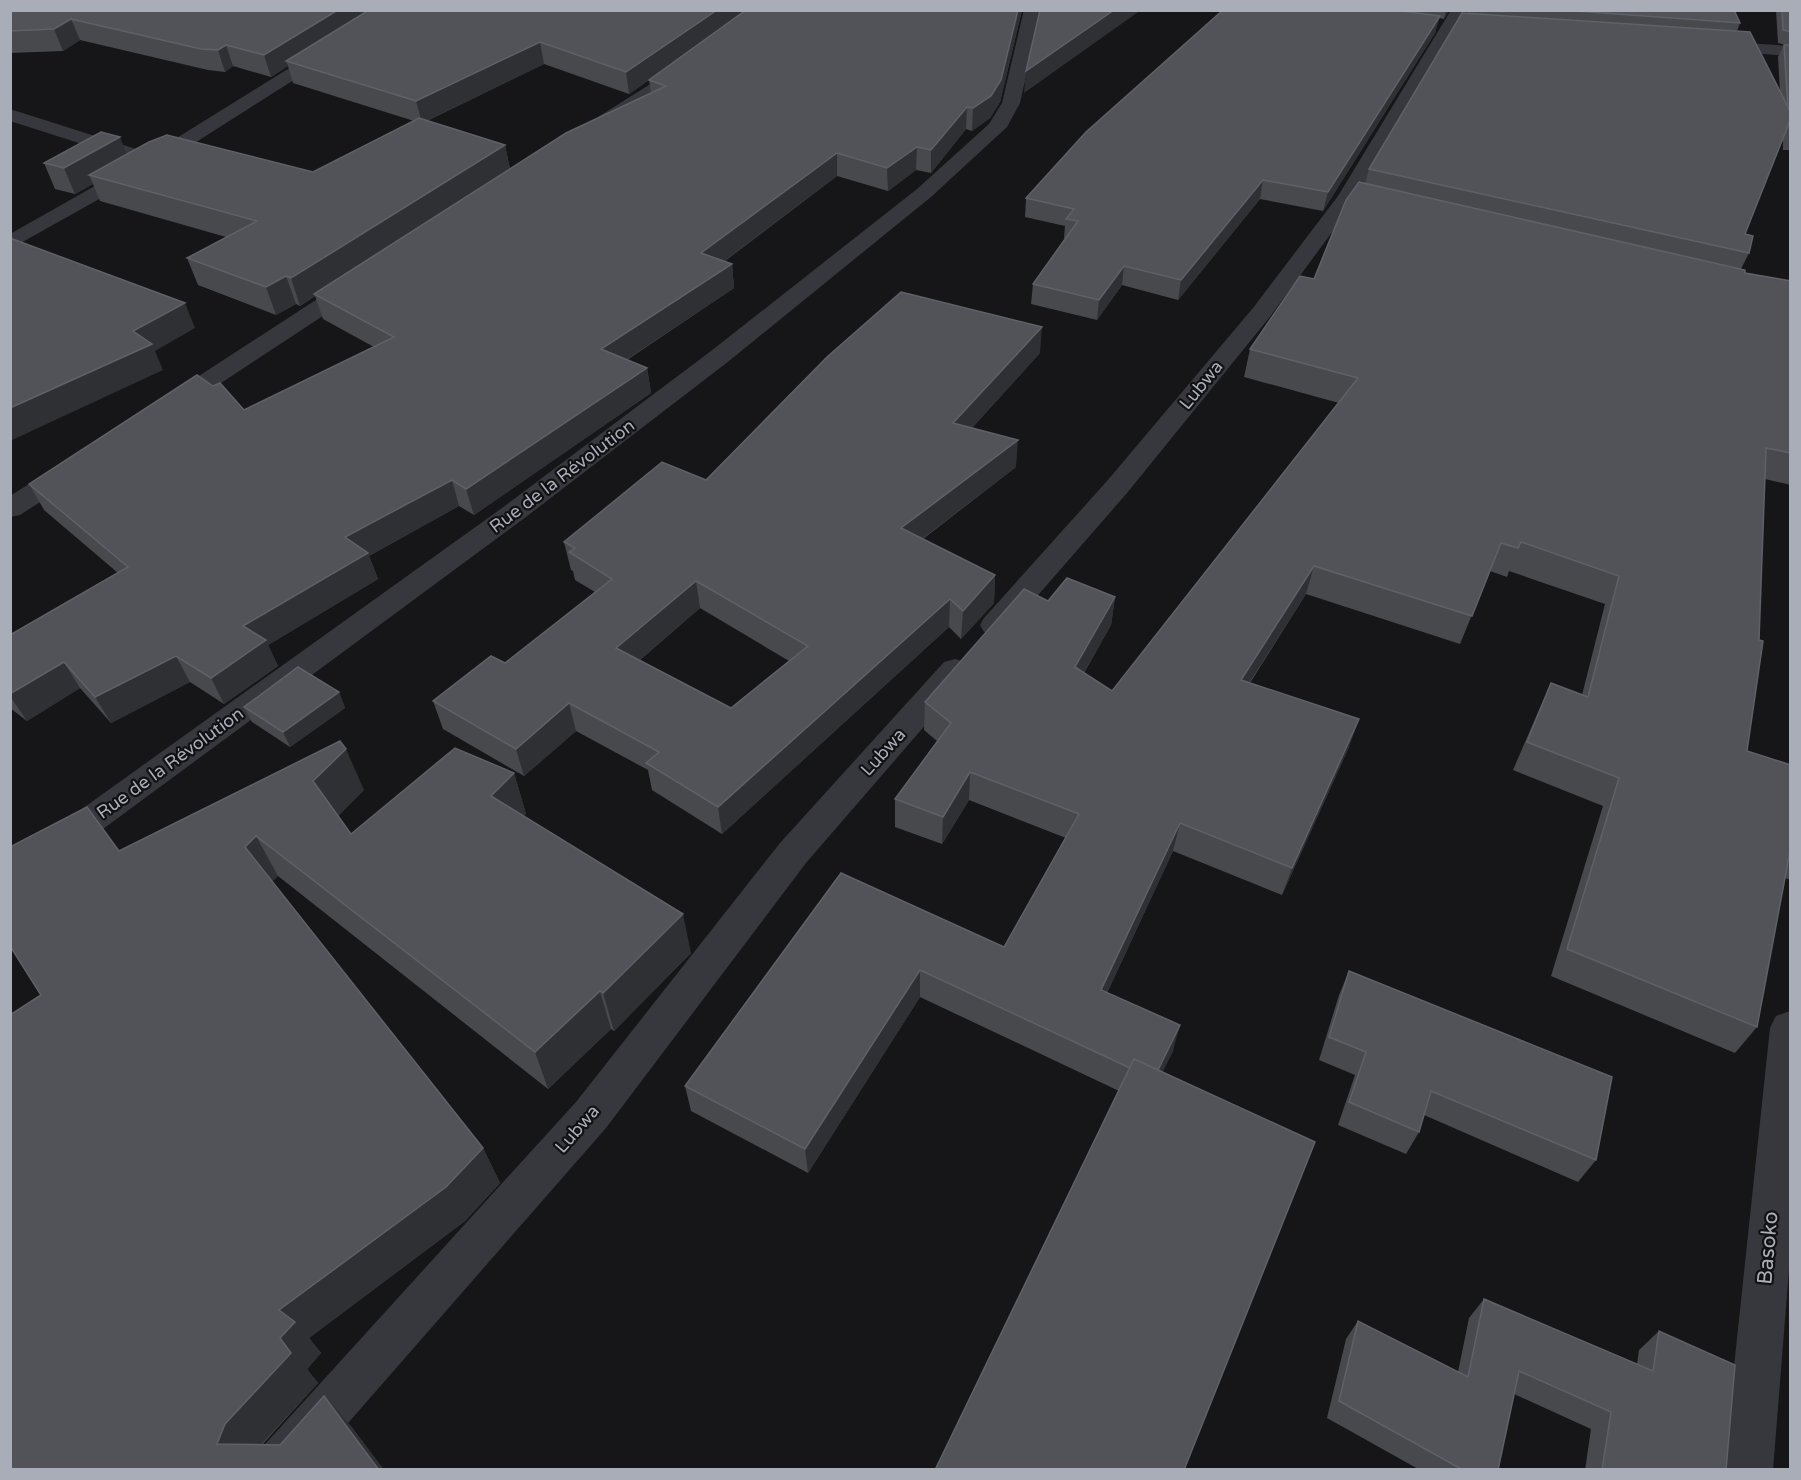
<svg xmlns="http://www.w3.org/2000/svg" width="1801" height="1480" viewBox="0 0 1801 1480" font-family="'Varela Round',sans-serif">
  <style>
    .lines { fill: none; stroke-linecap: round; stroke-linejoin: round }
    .minor { fill: #37383d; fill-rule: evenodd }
    .wall { fill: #47494d; fill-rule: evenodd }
    .shaded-wall { fill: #2f3033 }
    .building { fill: #525359; stroke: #5f6168; stroke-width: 1.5; fill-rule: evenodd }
    .labels { text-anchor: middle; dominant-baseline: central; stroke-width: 4.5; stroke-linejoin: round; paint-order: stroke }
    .street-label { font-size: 18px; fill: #a8adb8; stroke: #111113 }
    .near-street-label { font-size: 21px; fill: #a8adb8; stroke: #111113 }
  </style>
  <rect width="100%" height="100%" fill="#161618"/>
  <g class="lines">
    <g class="minor">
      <path d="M 383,10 L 404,10 L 160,165 L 10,249 L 10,234 L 146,157 Z"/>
      <path d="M 1024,10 L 1041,10 L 1020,103 L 1007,127 L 931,197 L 729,361 L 522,520 L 103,829 L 23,883 L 10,887 L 10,854 L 79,811 L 502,508 L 711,351 L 917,189 L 989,124 L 1002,103 Z"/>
      <path d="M 1451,10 L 1468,10 L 1357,198 L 1269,318 L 1127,493 L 1006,632 L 995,635 L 984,632 L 980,625 L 984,618 L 1107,481 L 1253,308 L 1338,196 Z"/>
      <path d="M 1715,41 L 1790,46 L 1790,56 L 1709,50 L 1706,46 L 1709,42 Z"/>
      <path d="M 687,61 L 693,62 L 696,66 L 693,70 L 612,125 L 598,125 L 595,121 L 598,117 Z"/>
      <path d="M 10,109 L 136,149 L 139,153 L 136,157 L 129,159 L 10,121 Z"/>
      <path d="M 356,277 L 364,279 L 367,284 L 364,289 L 177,412 L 168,415 L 159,412 L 155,407 L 159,402 L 348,279 Z"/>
      <path d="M 72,461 L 82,463 L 85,469 L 82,475 L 20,515 L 10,517 L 10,496 L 62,463 Z"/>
      <path d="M 955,659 L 966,662 L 971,670 L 966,678 L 806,863 L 606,1128 L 307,1470 L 250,1470 L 257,1453 L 576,1102 L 780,843 L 944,662 Z"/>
      <path d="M 1790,1011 L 1790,1257 L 1773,1470 L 1723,1470 L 1770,1028 L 1776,1016 Z"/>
    </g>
  </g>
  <g class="wall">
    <path d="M 10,10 L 1022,10 L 1000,102 L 990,118 L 972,131 L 966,129 L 931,173 L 916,170 L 888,191 L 837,176 L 725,261 L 732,264 L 734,288 L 627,360 L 647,368 L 651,393 L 474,515 L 459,506 L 369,556 L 378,579 L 268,645 L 278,666 L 224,704 L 190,682 L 111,723 L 80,688 L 27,721 L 10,708 L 10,635 L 118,573 L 44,510 L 29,484 L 244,410 L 374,347 L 323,319 L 315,296 L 300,306 L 296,304 L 276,315 L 198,285 L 187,258 L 226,237 L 100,201 L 93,184 L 75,194 L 55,189 L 44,163 L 127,154 L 313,172 L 414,121 L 293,83 L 288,66 L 271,77 L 233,66 L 225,72 L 208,70 L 80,40 L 63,51 L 10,53 ZM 544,64 L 629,94 L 649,80 L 651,93 L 510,169 L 505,145 L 427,121 Z"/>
    <path d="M 1223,10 L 1449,10 L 1444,19 L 1439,18 L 1435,33 L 1323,211 L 1260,199 L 1178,300 L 1122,285 L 1097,320 L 1031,304 L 1033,284 L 1065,238 L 1064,238 L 1065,226 L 1025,217 L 1026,198 Z"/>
    <path d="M 1468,10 L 1734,10 L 1740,23 L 1737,31 L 1780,92 L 1778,57 L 1784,45 L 1786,45 L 1778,43 L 1776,10 L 1791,10 L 1791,150 L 1783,150 L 1783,138 L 1745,234 L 1749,253 L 1741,269 L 1745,273 L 1791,281 L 1791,485 L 1765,479 L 1747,751 L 1791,765 L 1791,880 L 1785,878 L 1757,1027 L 1735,1053 L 1551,976 L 1603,806 L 1513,770 L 1538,712 L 1551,683 L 1582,695 L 1605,604 L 1509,571 L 1507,577 L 1490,571 L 1460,644 L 1306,594 L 1250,683 L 1349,747 L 1282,895 L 1173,851 L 1107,993 L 1173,1051 L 1162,1072 L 1119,1091 L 920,997 L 808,1173 L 691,1111 L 685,1086 L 841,873 L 1004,947 L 1066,838 L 969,800 L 942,844 L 895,827 L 895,799 L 937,741 L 924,730 L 925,702 L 1048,601 L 1115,597 L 1111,625 L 1084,673 L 1112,691 L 1339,403 L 1244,377 L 1250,349 L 1314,279 L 1365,184 L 1369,169 L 1467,13 Z"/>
    <path d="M 1040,353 L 972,428 L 1016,467 L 923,539 L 995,575 L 994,603 L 961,639 L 949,627 L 722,834 L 652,790 L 648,770 L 576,731 L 524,776 L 443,729 L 433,701 L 505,663 L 595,592 L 575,580 L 573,571 L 571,570 L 564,542 L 706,480 ZM 700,608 L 789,661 L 731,708 L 640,660 Z"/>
    <path d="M 339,692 L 345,708 L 290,747 L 252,722 L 244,707 Z"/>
    <path d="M 514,773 L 526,814 L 523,816 L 691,953 L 614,1031 L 611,1029 L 548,1089 L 278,876 L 272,881 L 483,1148 L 500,1183 L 465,1221 L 309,1338 L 321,1353 L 307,1369 L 318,1383 L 262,1445 L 280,1445 L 350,1425 L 384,1470 L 10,1470 L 41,995 L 119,851 L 364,790 L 338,816 L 351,834 Z"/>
    <path d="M 1349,971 L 1596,1160 L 1578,1182 L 1424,1115 L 1419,1132 L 1406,1154 L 1338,1125 L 1355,1075 L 1319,1060 L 1339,995 Z"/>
    <path d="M 1484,1299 L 1637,1364 L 1639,1350 L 1659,1331 L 1726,1470 L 1585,1470 L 1591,1429 L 1514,1394 L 1498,1470 L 1420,1470 L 1327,1418 L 1346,1339 L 1358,1321 L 1458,1372 L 1469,1318 Z"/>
  </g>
  <g class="shaded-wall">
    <path d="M 338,10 L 378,10 L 286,61 L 288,66 L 271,77 L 264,55 Z"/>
    <path d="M 717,10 L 749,10 L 629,94 L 626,72 Z"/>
    <path d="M 1018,10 L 1022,10 L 1000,102 L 990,118 L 972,131 L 973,108 Z"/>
    <path d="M 1114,10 L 1141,10 L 1024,93 L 1026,71 Z"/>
    <path d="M 1446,10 L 1449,10 L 1444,19 Z"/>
    <path d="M 1440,16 L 1435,33 L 1323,211 L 1328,192 Z"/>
    <path d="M 71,19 L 80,40 L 63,51 L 54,29 Z"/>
    <path d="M 540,42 L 544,64 L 422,123 L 416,101 Z"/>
    <path d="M 226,45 L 233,66 L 225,72 L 218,50 Z"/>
    <path d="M 967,107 L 966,129 L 931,173 L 931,150 Z"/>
    <path d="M 120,137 L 130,163 L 89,175 L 93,184 L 75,194 L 64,168 Z"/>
    <path d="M 505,145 L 510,171 L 314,294 L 315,296 L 300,306 L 291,278 Z"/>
    <path d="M 917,147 L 916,170 L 888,191 L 887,168 Z"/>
    <path d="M 837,153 L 837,176 L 703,277 L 701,253 Z"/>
    <path d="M 1263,180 L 1260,199 L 1178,300 L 1181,280 Z"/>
    <path d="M 732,264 L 734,288 L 605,374 L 601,349 Z"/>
    <path d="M 1124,266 L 1122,285 L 1097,320 L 1099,300 Z"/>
    <path d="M 286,276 L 296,304 L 276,315 L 266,287 Z"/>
    <path d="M 185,303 L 195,328 L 155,351 L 163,370 L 10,441 L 10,408 L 133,331 Z"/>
    <path d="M 1042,327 L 1040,353 L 952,450 L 953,423 Z"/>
    <path d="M 647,368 L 651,393 L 474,515 L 466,489 Z"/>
    <path d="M 1018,440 L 1016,467 L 901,555 L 901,528 Z"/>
    <path d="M 452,480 L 459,506 L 369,556 L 378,579 L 268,645 L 278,666 L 224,704 L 211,678 L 243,626 L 345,537 Z"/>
    <path d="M 1314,566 L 1306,594 L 1233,708 L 1241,680 Z"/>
    <path d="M 995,575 L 994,603 L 961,639 L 963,611 Z"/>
    <path d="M 696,581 L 700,608 L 622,675 L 616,648 Z"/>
    <path d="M 1115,597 L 1111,625 L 1071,695 L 1075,667 Z"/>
    <path d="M 950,599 L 949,627 L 722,834 L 718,807 Z"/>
    <path d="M 176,656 L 190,682 L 111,723 L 95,697 Z"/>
    <path d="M 64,662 L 80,688 L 27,721 L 10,696 L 10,694 Z"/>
    <path d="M 339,692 L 345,708 L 290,747 L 283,732 Z"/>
    <path d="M 569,703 L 576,731 L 524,776 L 516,749 Z"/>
    <path d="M 1359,719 L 1349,747 L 1282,895 L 1292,868 Z"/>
    <path d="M 346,749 L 364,790 L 332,822 L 313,781 Z"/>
    <path d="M 970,772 L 969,800 L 942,844 L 943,817 Z"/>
    <path d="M 514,773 L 526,814 L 504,837 L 491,796 Z"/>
    <path d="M 1180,823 L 1173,851 L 1096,1016 L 1101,990 Z"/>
    <path d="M 256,836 L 278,876 L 267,887 L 245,847 Z"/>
    <path d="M 683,914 L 691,953 L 614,1031 L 603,993 Z"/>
    <path d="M 920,970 L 920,997 L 808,1173 L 805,1149 Z"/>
    <path d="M 600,991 L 611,1029 L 548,1089 L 535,1052 Z"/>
    <path d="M 1180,1025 L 1173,1051 L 1147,1104 L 1154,1079 Z"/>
    <path d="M 483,1148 L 500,1183 L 465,1221 L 309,1338 L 321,1353 L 307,1369 L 318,1383 L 255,1451 L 217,1444 L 225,1424 L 280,1338 L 279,1310 Z"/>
    <path d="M 324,1396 L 350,1425 L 384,1470 L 379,1470 Z"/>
  </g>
  <g class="building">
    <path d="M 10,10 L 338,10 L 264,55 L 226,45 L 218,50 L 201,49 L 71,19 L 54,29 L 10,31 Z"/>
    <path d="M 369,10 L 717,10 L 626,72 L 540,42 L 416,101 L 286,61 Z"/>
    <path d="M 746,10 L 1018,10 L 1001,80 L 991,96 L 973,108 L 967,107 L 931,150 L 917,147 L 887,168 L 837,153 L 701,253 L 732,264 L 601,349 L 647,368 L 466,489 L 452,480 L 345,537 L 368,553 L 243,626 L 266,640 L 211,678 L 176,656 L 95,697 L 64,662 L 10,694 L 10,635 L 128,567 L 29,484 L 197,375 L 213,386 L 220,383 L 244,410 L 394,337 L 314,294 L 566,133 L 666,86 L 649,80 Z"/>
    <path d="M 1040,10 L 1114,10 L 1026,71 Z"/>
    <path d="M 1223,10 L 1394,10 L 1440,16 L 1328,192 L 1263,180 L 1181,280 L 1124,266 L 1099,300 L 1033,284 L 1078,221 L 1066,219 L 1074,209 L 1026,198 L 1086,132 Z"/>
    <path d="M 1561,10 L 1734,10 L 1740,23 Z"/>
    <path d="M 1782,10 L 1791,10 L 1791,32 L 1783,30 Z"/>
    <path d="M 1462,13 L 1750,32 L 1791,113 L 1791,118 L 1745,234 L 1753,236 L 1749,253 L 1369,169 Z"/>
    <path d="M 1784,45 L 1791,45 L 1791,113 L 1788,108 Z"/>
    <path d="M 419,118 L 505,145 L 291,278 L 286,276 L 266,287 L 187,258 L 257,221 L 89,175 L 149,142 L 167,135 L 313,172 Z"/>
    <path d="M 1791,118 L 1791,136 L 1790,136 L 1789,122 Z"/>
    <path d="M 101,132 L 120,137 L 64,168 L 44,163 Z"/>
    <path d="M 1359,182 L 1745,270 L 1745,273 L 1791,281 L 1791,453 L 1766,448 L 1759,640 L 1763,641 L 1747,751 L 1791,765 L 1791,846 L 1757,1027 L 1567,949 L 1619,778 L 1527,742 L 1551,683 L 1588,697 L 1619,576 L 1521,542 L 1518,548 L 1501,543 L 1472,616 L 1314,566 L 1241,680 L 1359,719 L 1292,868 L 1180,823 L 1101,990 L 1180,1025 L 1158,1070 L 1134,1059 L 1130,1068 L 920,970 L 805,1149 L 685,1086 L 841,873 L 1004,947 L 1079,814 L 970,772 L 943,817 L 895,799 L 951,723 L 925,702 L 1024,589 L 1048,601 L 1067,578 L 1115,597 L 1075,667 L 1112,691 L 1358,378 L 1250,349 L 1300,276 L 1314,279 L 1346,200 Z"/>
    <path d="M 10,238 L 185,303 L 133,331 L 152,344 L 10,408 Z"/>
    <path d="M 901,292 L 1042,327 L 953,423 L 1018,440 L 901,528 L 995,575 L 963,611 L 950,599 L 718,807 L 646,763 L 659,752 L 569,703 L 516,749 L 433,701 L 491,656 L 505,663 L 612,579 L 569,552 L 575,548 L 564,542 L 662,462 L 706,480 L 827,357 ZM 696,581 L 808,646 L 731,708 L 616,648 Z"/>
    <path d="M 298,667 L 339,692 L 283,732 L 244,707 Z"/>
    <path d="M 340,741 L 346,749 L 313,781 L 351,834 L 455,748 L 514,773 L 491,796 L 683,914 L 603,993 L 600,991 L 535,1052 L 256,836 L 245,847 L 483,1148 L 446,1187 L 279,1310 L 295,1322 L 280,1338 L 291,1353 L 225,1424 L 217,1444 L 280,1445 L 324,1396 L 379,1470 L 10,1470 L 10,1015 L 41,995 L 10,946 L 10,847 L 87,807 L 119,851 Z"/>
    <path d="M 1349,971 L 1612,1077 L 1596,1160 L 1431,1091 L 1419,1132 L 1349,1102 L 1366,1052 L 1329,1037 Z"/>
    <path d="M 1134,1059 L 1315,1142 L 1184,1470 L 935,1470 Z"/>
    <path d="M 1484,1299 L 1653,1371 L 1659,1331 L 1735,1365 L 1726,1470 L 1602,1470 L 1611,1412 L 1519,1371 L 1498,1470 L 1463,1470 L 1339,1401 L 1358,1321 L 1468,1377 Z"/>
  </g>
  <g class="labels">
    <g class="street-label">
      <text transform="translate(1201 385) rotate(-51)">Lubwa</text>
      <text transform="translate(562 476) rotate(-37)">Rue de la Révolution</text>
      <text transform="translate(883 752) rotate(-48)">Lubwa</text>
      <text transform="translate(170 763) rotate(-36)">Rue de la Révolution</text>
      <text transform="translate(577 1129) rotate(-49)">Lubwa</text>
    </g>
    <g class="near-street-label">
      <text transform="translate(1768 1248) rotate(-85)">Basoko</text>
    </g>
  </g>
  <rect width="1801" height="1480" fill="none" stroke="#a8adb8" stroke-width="24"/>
</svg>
